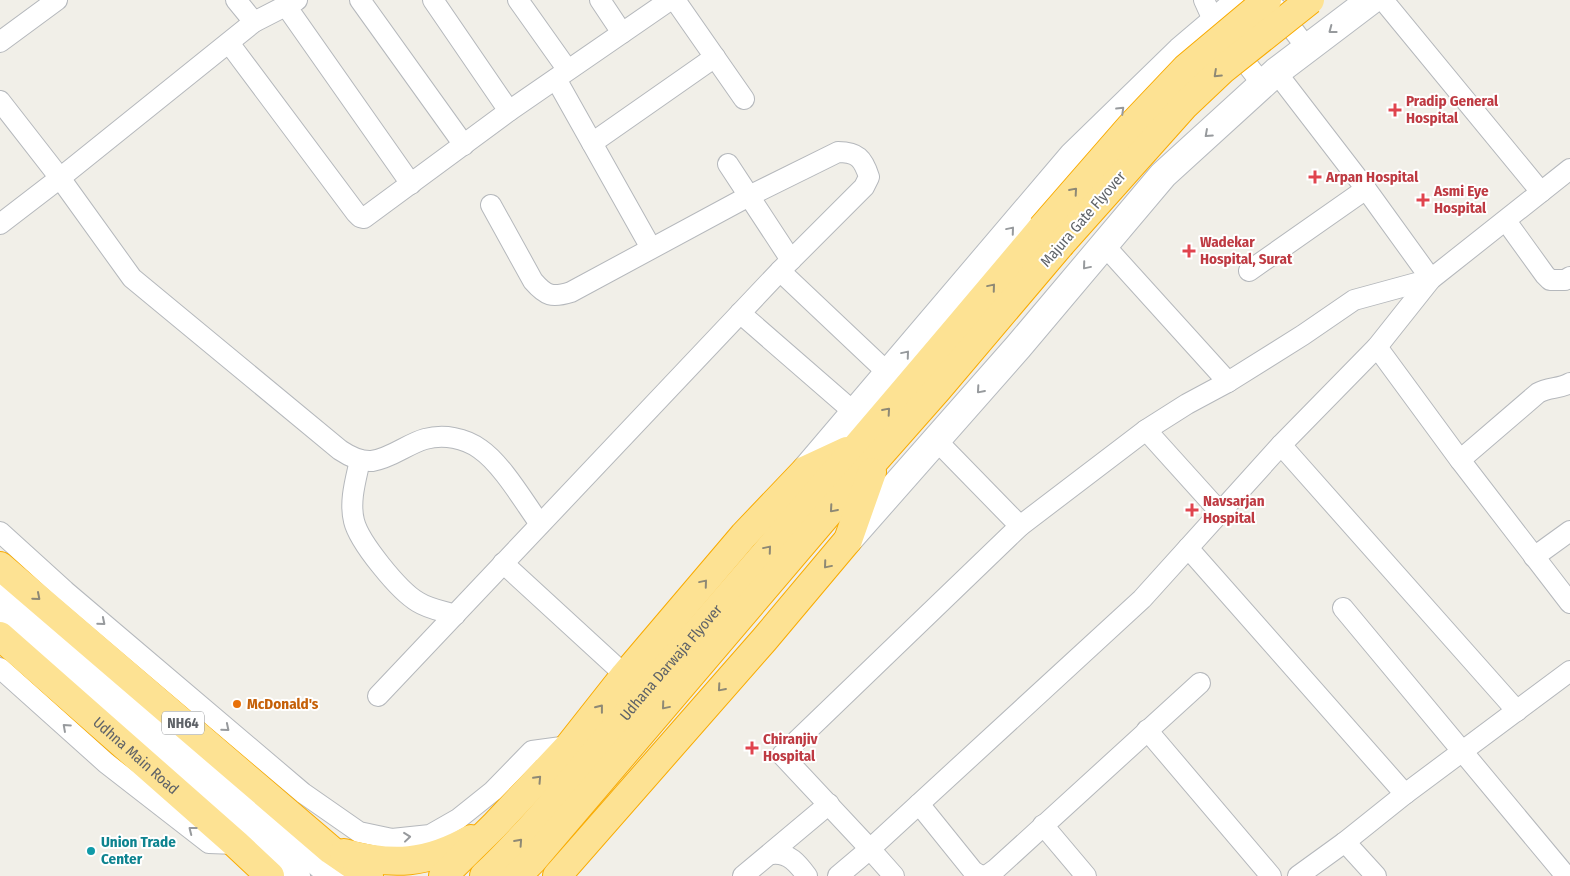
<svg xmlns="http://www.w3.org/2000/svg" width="1570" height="876" viewBox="0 0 1570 876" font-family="'Fira Sans Condensed',sans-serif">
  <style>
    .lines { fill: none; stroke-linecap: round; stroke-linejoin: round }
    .street-casing { stroke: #b5b8bc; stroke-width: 22 }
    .secondary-casing { stroke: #b6babf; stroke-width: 30 }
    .highway-casing { stroke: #f9ab00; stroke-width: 30 }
    .street { stroke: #fff; stroke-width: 20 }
    .secondary { stroke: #fff; stroke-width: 28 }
    .highway { stroke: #fde293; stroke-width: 28 }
    .highway-bridge-casing { stroke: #f9ab00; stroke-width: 30; stroke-linecap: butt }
    .highway-bridge { stroke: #fde293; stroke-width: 28 }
    .oneway { stroke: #979a9d }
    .oneway2 { stroke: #8e8975 }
    .health-dot { fill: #e0444e; stroke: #fff; stroke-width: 2 }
    .food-dot { fill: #e8710a; stroke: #fff; stroke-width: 2 }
    .culture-dot { fill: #0f9aa8; stroke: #fff; stroke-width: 2 }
    .labels { text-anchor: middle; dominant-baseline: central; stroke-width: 4; stroke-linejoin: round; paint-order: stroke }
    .shield { fill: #fff; stroke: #8f9295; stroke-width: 1 }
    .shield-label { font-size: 14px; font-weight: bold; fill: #5f6368 }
    .health-label { font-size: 15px; font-weight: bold; fill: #be3a42; stroke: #fff; text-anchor: start }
    .street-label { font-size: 15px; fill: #5f6368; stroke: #fff }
    .food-label { font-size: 15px; font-weight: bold; fill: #c56008; stroke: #fff; text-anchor: start }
    .culture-label { font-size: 15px; font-weight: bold; fill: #0d838f; stroke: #fff; text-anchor: start }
  </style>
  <rect width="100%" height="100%" fill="#f1efe8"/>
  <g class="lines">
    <g class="street-casing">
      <g id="street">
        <path d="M 236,0 L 254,22"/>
        <path d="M 360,0 L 464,145"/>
        <path d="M 433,0 L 509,111"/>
        <path d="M 518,0 L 567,69"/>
        <path d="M 600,0 L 622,33"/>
        <path d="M 675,0 L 744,99"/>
        <path d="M 1204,0 L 1214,22 L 1263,85"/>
        <path d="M 1383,0 L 1541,192"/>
        <path d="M 286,6 L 411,184"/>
        <path d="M 1277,9 L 1307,48"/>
        <path d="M 0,42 L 57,0"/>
        <path d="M 229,43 L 356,213 L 360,217 L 364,218 L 509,111 L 670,0"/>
        <path d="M 556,79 L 651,248"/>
        <path d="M 0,101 L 60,178 L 132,278 L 340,450 C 349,456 360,462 372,461 C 392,458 407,444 425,439 C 444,434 465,438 480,449 C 502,464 524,502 540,524"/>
        <path d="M 592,143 L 715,57"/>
        <path d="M 728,164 L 791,260"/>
        <path d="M 1506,221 L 1545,275 L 1550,280 L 1565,280 L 1570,277"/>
        <path d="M 0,224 L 60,178 L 254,22 L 297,0"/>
        <path d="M 1104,245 L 1228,382"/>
        <path d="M 780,271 L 889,374"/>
        <path d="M 1249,271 L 1366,189"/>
        <path d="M 740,313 L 855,413"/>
        <path d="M 1377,347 L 1460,460 L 1570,603"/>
        <path d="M 1146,430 L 1220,512"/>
        <path d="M 936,440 L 1020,526"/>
        <path d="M 1281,445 L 1517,711"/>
        <path d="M 360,460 C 356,479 349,501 354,521 C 359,542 399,591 418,602 C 429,609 443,611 455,615"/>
        <path d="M 1460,460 L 1538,393 C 1548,387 1560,389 1570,383"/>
        <path d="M 0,532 L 65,591 L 303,793 L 359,832 L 392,839 L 430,835 L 458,819 L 493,791 L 532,751 L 569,746"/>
        <path d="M 1188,548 L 1405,794"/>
        <path d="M 1534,557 L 1570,531"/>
        <path d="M 503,563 L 625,675"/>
        <path d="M 1343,608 L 1566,876"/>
        <path d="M 0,668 L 106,763 L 209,843 L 236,844"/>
        <path d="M 378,696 L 780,271 L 864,187 L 869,177 C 863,158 857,152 838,152 L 749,196 L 571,292 C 552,298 546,296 533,281 L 491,205"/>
        <path d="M 1147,730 L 1271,876"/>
        <path d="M 919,804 L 973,871 L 981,876"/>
        <path d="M 1043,825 L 1086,876"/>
        <path d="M 1345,842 L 1376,876"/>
        <path d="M 772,854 C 789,852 798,864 807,876"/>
        <path d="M 743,876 L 829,804"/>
        <path d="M 838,876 L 870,849 L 1142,599 L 1281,445 L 1377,347 L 1431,279 L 1570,169"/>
        <path d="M 894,876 L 870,849 L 782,755 L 1020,526 L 1146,430 L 1187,404 L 1228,382 L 1303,335 L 1354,300 L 1431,279 L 1366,189 L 1276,72"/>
        <path d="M 983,876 L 989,874 L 996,869 L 1200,683"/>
        <path d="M 1298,876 L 1345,842 L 1405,794 L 1570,671"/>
      </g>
    </g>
    <g class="secondary-casing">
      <g id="secondary">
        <path d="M 806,470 L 1073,156 L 1181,51 L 1241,0"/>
        <path d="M 848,540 L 1018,347 L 1163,175 L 1276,72 L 1371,0"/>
        <path d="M 0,590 L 205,761 L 334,876"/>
        <path d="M 0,615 L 296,876"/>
      </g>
    </g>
    <g class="highway-casing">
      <g id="highway">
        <path d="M 0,566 L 331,850 L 369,876"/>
        <path id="s1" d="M 0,636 L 236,844 L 270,876"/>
        <path d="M 344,853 C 393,866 427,864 471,839"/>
        <path d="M 443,876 L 494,826 L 569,746 L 625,675 L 744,535 L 806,470 L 847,451"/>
        <path id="s2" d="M 484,876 C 548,815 601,743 659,676 C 788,528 916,378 1042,228"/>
        <path d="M 517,876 L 533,860 L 832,509 L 938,389 L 1060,245"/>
        <path d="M 557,876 L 764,640 L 848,540 L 872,472"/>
      </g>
    </g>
    <use href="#street" class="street"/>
    <use href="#secondary" class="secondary"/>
    <use href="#highway" class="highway"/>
    <g class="highway-bridge-casing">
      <g id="highway-bridge">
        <path d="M 1042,228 L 1130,127 L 1186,68 L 1267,0"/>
        <path d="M 1060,245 L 1185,105 L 1222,70 L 1310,0"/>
      </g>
    </g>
    <use href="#highway-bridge" class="highway-bridge"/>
  </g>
  <defs><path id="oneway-chevron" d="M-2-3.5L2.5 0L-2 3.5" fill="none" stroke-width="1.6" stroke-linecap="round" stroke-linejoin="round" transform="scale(1.25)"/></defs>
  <g class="oneway">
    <use href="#oneway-chevron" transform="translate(1332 30) rotate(143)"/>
    <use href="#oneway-chevron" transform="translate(1121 110) rotate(-44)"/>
    <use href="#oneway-chevron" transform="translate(1208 134) rotate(138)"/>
    <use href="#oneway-chevron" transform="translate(1011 230) rotate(-50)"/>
    <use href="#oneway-chevron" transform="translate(1086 266) rotate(130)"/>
    <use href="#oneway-chevron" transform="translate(906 354) rotate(-50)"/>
    <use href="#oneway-chevron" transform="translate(980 390) rotate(131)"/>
    <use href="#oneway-chevron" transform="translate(102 622) rotate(40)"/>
    <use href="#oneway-chevron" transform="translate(66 727) rotate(-138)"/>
    <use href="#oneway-chevron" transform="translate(226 728) rotate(40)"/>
    <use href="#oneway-chevron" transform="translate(192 830) rotate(-142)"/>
    <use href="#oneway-chevron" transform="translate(407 837) rotate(-6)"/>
  </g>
  <g class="oneway2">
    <use href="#oneway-chevron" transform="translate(1217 74) rotate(137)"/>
    <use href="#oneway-chevron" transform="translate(1074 191) rotate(-49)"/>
    <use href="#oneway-chevron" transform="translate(992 287) rotate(-50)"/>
    <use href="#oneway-chevron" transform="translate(887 411) rotate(-49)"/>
    <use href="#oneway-chevron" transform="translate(833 509) rotate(131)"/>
    <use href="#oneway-chevron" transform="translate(768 549) rotate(-50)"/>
    <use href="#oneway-chevron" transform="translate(827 565) rotate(130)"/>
    <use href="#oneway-chevron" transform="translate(704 583) rotate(-50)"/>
    <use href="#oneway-chevron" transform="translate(37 597) rotate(41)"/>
    <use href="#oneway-chevron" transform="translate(721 688) rotate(131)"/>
    <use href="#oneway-chevron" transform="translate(665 706) rotate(130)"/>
    <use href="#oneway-chevron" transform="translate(600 708) rotate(-52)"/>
    <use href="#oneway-chevron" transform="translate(538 779) rotate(-47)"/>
    <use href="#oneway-chevron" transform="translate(519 842) rotate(-48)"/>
  </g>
  <g class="health-dot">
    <path d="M1392.5 102.5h5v5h5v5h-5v5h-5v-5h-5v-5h5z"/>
    <path d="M1312.5 169.5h5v5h5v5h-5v5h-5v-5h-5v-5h5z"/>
    <path d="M1420.5 192.5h5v5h5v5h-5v5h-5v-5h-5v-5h5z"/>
    <path d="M1186.5 243.5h5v5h5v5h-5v5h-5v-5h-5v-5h5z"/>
    <path d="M1189.5 502.5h5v5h5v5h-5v5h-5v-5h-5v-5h5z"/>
    <path d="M749.5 740.5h5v5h5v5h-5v5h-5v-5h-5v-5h5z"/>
  </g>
  <circle class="food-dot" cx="237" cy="704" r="5"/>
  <circle class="culture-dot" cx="91" cy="851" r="5"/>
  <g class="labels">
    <rect class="shield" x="162" y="711.5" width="42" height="23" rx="4"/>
    <g class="shield-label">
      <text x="183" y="723">NH64</text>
    </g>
    <g class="health-label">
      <text x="1406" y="101">Pradip General<tspan x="1406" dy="17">Hospital</tspan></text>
      <text x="1326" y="177">Arpan Hospital</text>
      <text x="1434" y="191">Asmi Eye<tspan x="1434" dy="17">Hospital</tspan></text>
      <text x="1200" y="242">Wadekar<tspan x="1200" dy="17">Hospital, Surat</tspan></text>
      <text x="1203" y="501">Navsarjan<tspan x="1203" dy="17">Hospital</tspan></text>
      <text x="763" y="739">Chiranjiv<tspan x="763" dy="17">Hospital</tspan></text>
    </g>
    <g class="street-label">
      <text transform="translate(1083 219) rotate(-49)">Majura Gate Flyover</text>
      <text stroke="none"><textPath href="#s2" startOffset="284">Udhana Darwaja Flyover</textPath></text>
      <text stroke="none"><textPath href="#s1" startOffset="181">Udhna Main Road</textPath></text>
    </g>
    <g class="food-label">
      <text x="247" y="704">McDonald's</text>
    </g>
    <g class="culture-label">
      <text x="101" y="842">Union Trade<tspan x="101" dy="17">Center</tspan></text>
    </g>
  </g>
</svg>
